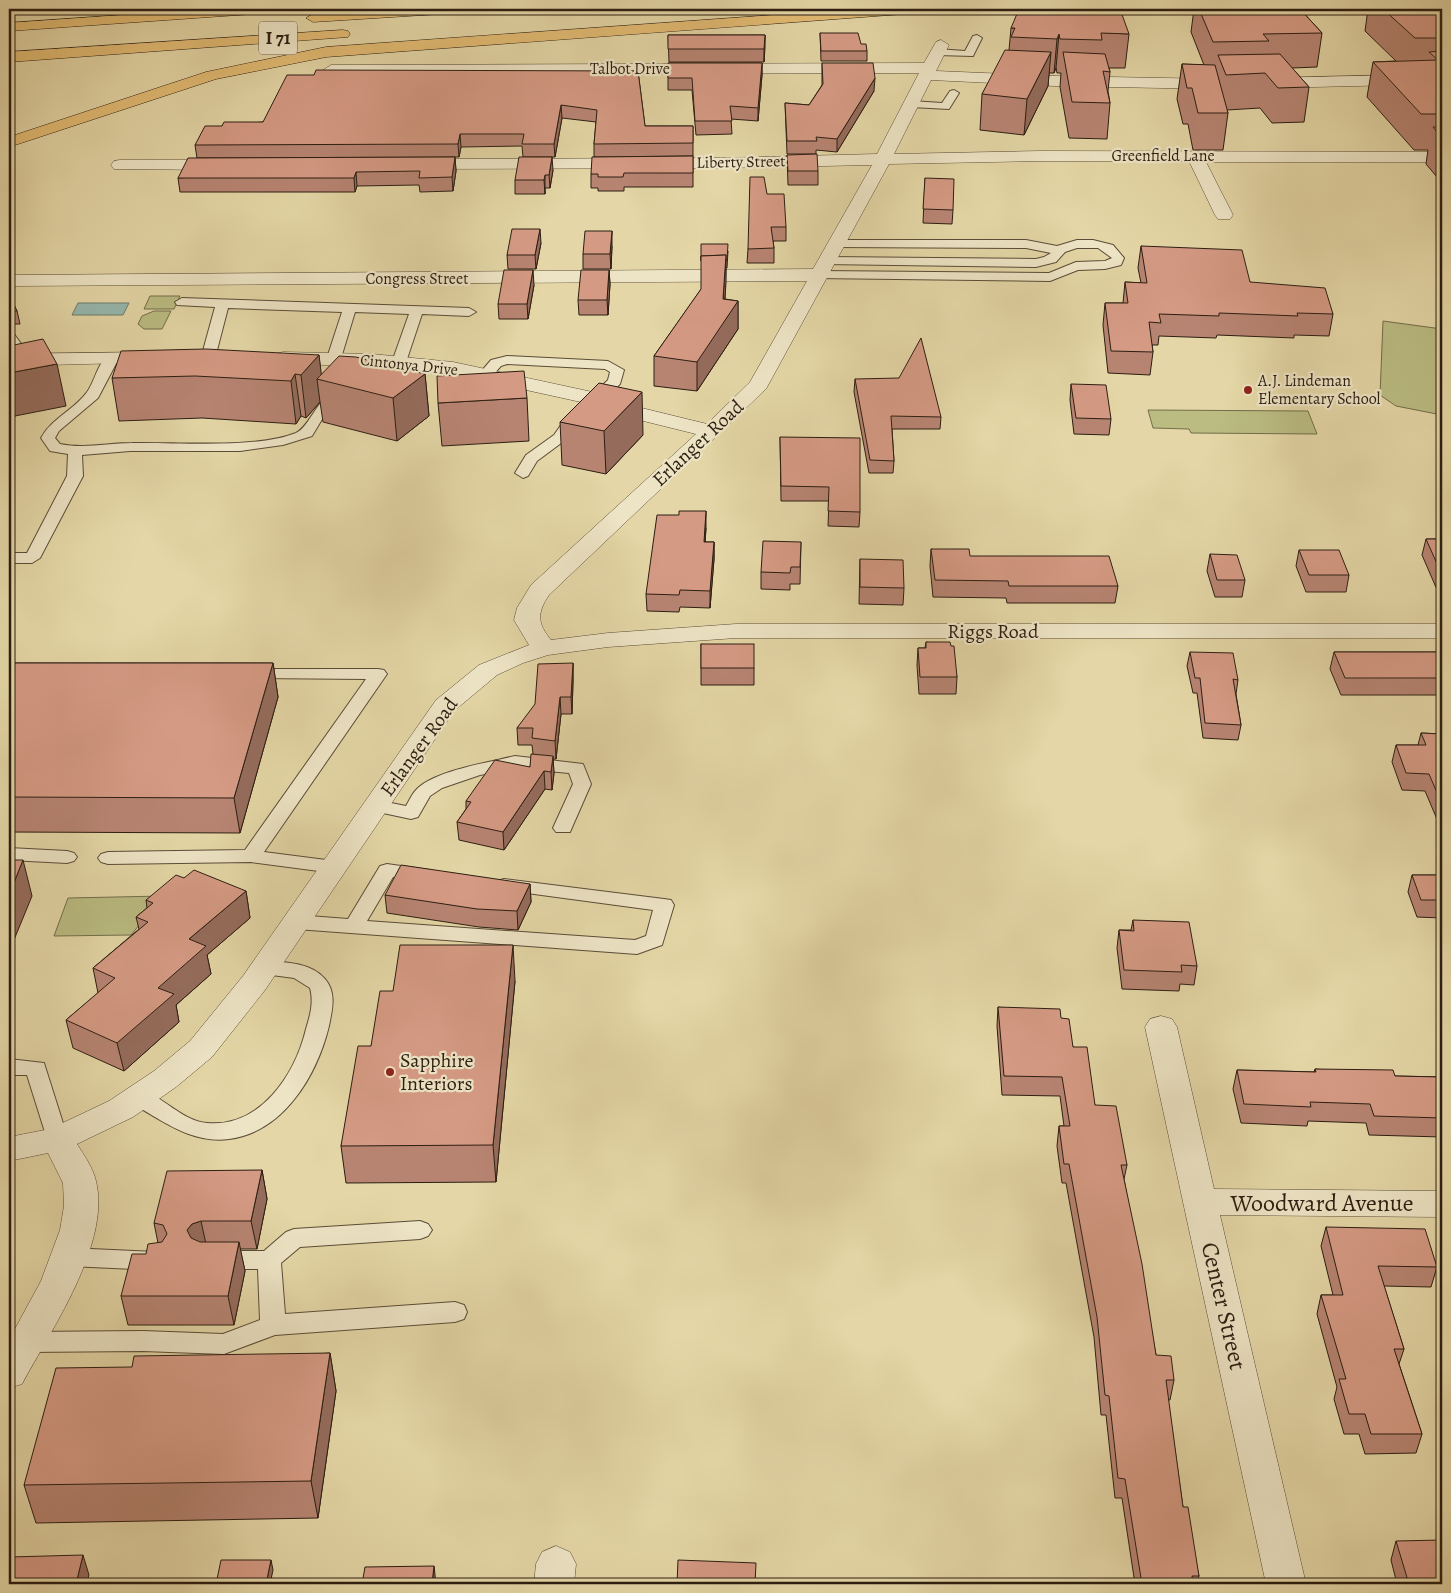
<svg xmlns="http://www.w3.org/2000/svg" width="1451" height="1593" viewBox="0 0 1451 1593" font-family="Alegreya,serif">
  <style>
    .green { fill: #babc82; stroke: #736d4a }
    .water { fill: #96b8ad; stroke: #6c7a6f }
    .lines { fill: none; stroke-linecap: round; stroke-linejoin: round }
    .service-casing { stroke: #5a4c37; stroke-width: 2 }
    .minor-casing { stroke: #5a4c37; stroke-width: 1 }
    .motorway-casing { stroke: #2c1e12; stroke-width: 1 }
    .service { fill: #ede4c5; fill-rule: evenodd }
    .minor { fill: #ede4c5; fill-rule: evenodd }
    .motorway { fill: #e2bb73; fill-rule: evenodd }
    .wall { fill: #b78472; stroke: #2c1e12 }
    .shaded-wall { fill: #956c5c; stroke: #2c1e12 }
    .building { fill: #d59a84; stroke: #2c1e12 }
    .poi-dot { fill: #8f2418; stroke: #ede4c5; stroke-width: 2 }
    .labels { text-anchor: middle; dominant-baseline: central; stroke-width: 4.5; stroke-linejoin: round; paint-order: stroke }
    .far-street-label { font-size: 16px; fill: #2c1e12; stroke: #ede4c5 }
    .far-poi-label { font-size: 16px; fill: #2c1e12; stroke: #ede4c5; text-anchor: start }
    .shield { fill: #ede4c5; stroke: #665948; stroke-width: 1 }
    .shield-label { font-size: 19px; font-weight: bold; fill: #2c1e12 }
    .street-label { font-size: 20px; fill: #2c1e12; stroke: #ede4c5 }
    .poi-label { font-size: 20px; fill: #2c1e12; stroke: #ede4c5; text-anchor: start }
    .near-street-label { font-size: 24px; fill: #2c1e12; stroke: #ede4c5 }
  </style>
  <rect width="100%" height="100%" fill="#e4d6a6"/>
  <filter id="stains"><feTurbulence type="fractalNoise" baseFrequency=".004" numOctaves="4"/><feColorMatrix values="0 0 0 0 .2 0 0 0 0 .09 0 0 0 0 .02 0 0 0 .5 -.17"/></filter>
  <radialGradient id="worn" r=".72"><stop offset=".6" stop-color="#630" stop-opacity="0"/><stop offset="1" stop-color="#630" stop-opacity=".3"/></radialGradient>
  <g class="green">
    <path d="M 150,296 L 180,296 L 174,309 L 144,309 Z"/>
    <path d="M 154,311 L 171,311 L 162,329 L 144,329 L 138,324 L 142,316 Z"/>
    <path d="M 1383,321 L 1442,329 L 1442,415 L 1396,406 L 1380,395 Z"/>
    <path d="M 1148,410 L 1308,411 L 1317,434 L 1191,433 L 1189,429 L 1153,428 Z"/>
    <path d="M 163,896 L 131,935 L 54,936 L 68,898 Z"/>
  </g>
  <path class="water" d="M 78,303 L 129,303 L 123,315 L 72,315 Z"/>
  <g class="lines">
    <g class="service-casing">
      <g id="service">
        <path d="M 977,35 L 982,38 L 973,56 L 937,55 L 932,52 L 937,49 L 965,51 L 973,36 Z"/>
        <path d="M 954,90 L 959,93 L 949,109 L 911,107 L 905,104 L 911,101 L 942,103 L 950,91 Z"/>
        <path d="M 837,240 L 1026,240 L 1057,246 L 1077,240 L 1093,240 L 1113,245 L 1124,258 L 1121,265 L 1105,269 L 1078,270 L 1050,281 L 815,278 L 814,275 L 820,271 L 1049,273 L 1076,262 L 1105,261 L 1112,258 L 1098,248 L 1077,248 L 1065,252 L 1056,262 L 1036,267 L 823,264 L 822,261 L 828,257 L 1036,259 L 1044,257 L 1051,253 L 1026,248 L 833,247 L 831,244 L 833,241 Z"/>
        <path d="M 182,298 L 469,308 L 476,312 L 469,316 L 422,314 L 406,362 L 399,366 L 392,362 L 409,314 L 355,312 L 341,358 L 334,362 L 327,358 L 342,312 L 228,308 L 215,358 L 208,362 L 201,358 L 215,307 L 177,305 L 175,302 Z"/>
        <path d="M 9,333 L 14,334 L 30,356 L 32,359 L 30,362 L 20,362 L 9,346 Z"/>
        <path d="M 112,354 L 119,358 L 98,398 L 59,431 L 55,438 L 60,444 C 84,449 108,443 132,443 C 177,442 256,449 296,433 C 310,427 318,395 338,390 L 345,394 L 324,416 L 312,436 L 283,445 L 240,451 L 130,451 L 82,455 L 83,476 L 40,558 L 32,563 L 9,563 L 9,553 L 27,553 L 67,476 L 68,454 L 50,451 L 41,438 C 52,418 74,410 87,392 C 95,382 99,357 112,354 Z"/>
        <path d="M 507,356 L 608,361 L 624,370 L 620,384 L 571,431 L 564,441 L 537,461 L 528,476 L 523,478 L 515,473 L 526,455 L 554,435 L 561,425 L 608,380 L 610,372 L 605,369 L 507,364 L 501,366 L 491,377 L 481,377 L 479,374 L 491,360 Z"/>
        <path d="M 250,669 L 378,669 L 384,670 L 387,674 L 264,852 L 334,861 L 341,863 L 344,867 L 341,871 L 334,873 L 251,862 L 108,864 L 101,862 L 98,858 L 101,854 L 108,852 L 245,850 L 366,679 L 244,678 L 241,674 L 244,670 Z"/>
        <path d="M 515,756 L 583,764 L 591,784 L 570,832 L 556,832 L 553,828 L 573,784 L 569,773 L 515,768 L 480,775 L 442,788 L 430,796 L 418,817 L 411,819 L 369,810 L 367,806 L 369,802 L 376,800 L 406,806 C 409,801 412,794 416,790 C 433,771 490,762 515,756 Z"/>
        <path d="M 9,848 L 67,851 L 74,853 L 77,857 L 74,861 L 67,863 L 9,860 Z"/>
        <path d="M 387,864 L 429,870 L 432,874 L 429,878 L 422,880 L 393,877 L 367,921 L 635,940 L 646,936 L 653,910 L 497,889 L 494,885 L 497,881 L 504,879 L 664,899 L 671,900 L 674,905 L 662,945 L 637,954 L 296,929 L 289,927 L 286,922 L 289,917 L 296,915 L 348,919 L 380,866 Z"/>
        <path d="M 264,961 C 283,962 311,962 325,979 C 337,993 332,1010 329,1026 C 317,1075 284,1132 229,1139 C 191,1144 162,1120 131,1103 L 128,1097 L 131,1091 L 139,1089 C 163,1096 182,1121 207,1123 C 260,1128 295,1075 306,1029 C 310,1016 314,1002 310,988 L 294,978 L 257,973 L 254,968 L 257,963 Z"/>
        <path d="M 9,1059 L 44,1063 L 68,1139 L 65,1145 L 57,1147 L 49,1145 L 27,1075 L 9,1075 Z"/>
        <path d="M 420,1221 L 428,1224 L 432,1230 L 428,1236 L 420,1239 L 300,1247 L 281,1263 L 285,1314 L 455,1302 L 464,1305 L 467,1312 L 464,1319 L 455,1322 L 275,1335 L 224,1354 L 143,1351 L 25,1352 L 16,1349 L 13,1342 L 16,1335 L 25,1332 L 143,1331 L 223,1334 L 260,1320 L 258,1269 L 218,1269 L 210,1266 L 206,1260 L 210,1254 L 218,1251 L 264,1251 L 286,1232 L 294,1229 Z"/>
        <path d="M 69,1248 L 156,1252 L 164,1254 L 168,1261 L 164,1268 L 156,1270 L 69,1266 L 61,1263 L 57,1257 L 61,1251 Z"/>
      </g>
    </g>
    <g class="minor-casing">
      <g id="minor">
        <path d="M 941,40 L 949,45 L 936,71 L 1055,76 L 1217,79 L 1225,84 L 1217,89 L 1055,86 L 931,80 L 894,154 L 1041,151 L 1442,152 L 1442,162 L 1206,162 L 1233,215 L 1230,219 L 1218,219 L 1215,215 L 1189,161 L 1041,161 L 889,164 L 766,389 L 549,595 C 537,613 537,623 551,640 L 608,633 L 736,624 L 1442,624 L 1442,638 L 736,638 L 608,647 L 548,655 L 523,663 L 497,675 L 454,711 L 265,990 L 212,1057 L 176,1087 L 133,1117 L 77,1144 C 84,1155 93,1168 96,1181 C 111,1244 51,1330 22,1384 L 9,1388 L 9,1340 L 41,1281 L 60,1230 L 64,1206 L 63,1183 L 48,1153 L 9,1161 L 9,1137 L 50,1129 L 109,1101 L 154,1071 L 190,1041 L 243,976 L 436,700 L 479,665 L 529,645 L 514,620 L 517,608 L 531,585 L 696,434 L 603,411 L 590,404 L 453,374 L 372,366 L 283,364 L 276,362 L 273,358 L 276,354 L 283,352 L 372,354 L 453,362 L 597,393 L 617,402 L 707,424 L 750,382 L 807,281 L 13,286 L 9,285 L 9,275 L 813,269 L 872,165 L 723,168 L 419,169 L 413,168 L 410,164 L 413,160 L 419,159 L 723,158 L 877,154 L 919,73 L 331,75 L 323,70 L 331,65 L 924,63 L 936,42 Z"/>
        <path d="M 1442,74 L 1442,84 L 1270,88 L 1262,83 L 1270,78 Z"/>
        <path d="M 120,160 L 221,160 L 227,161 L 230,165 L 227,169 L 221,170 L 114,169 L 111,165 L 114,161 Z"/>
        <path d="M 155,352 L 162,354 L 165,358 L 162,362 L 9,366 L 9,354 Z"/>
        <path d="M 1161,1016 L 1172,1019 L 1177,1027 L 1214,1189 L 1442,1191 L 1442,1217 L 1220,1215 L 1306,1584 L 1266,1584 L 1145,1027 L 1150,1019 Z"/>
        <path d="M 556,1546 L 570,1552 L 576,1564 L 574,1584 L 534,1584 L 536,1564 L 542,1552 Z"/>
      </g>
    </g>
    <g class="motorway-casing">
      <g id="motorway">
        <path d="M 208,9 L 274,9 L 267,13 L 9,31 L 9,23 Z"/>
        <path d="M 390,9 L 463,9 L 456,13 L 313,22 L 306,18 L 313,14 Z"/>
        <path d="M 857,9 L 924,9 L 917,13 L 326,57 L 216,79 L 9,147 L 9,137 L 206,72 L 326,47 Z"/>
        <path d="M 343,30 L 348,31 L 350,34 L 348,37 L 9,62 L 9,52 Z"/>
      </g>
    </g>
    <use href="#service" class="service"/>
    <use href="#minor" class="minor"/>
    <use href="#motorway" class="motorway"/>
  </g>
  <g class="wall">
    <path d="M 1194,9 L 1300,9 L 1322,33 L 1317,67 L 1292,68 L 1309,87 L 1304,122 L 1272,123 L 1260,108 L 1227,110 L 1228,113 L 1223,150 L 1193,150 L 1188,124 L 1183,124 L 1177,99 L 1182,64 L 1204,65 L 1191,32 Z"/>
    <path d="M 1368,9 L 1442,9 L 1442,183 L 1426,164 L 1428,150 L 1414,150 L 1367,97 L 1373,62 L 1396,61 L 1365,31 Z"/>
    <path d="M 1011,28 L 1129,34 L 1125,68 L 1109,68 L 1110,72 L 1108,91 L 1110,103 L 1107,139 L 1069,138 L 1060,87 L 1061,73 L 1057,73 L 1056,68 L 1054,73 L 1049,73 L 1048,86 L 1024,135 L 980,130 L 982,94 L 1009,50 Z"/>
    <path d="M 820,33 L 861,44 L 867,51 L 867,61 L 821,61 Z"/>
    <path d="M 668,35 L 765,35 L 764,62 L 669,62 Z"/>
    <path d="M 668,63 L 762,63 L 762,75 L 758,121 L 731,119 L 732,134 L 696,135 L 692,90 L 668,90 Z"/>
    <path d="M 822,63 L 874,91 L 837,152 L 816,150 L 816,154 L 787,154 L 785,103 L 809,105 L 822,85 Z"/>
    <path d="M 638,71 L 645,126 L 693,126 L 693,156 L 594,157 L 594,144 L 596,122 L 562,118 L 555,157 L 523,157 L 522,146 L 461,147 L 459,157 L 197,158 L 195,145 L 222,126 L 263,122 L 314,75 Z"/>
    <path d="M 787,155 L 818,171 L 818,185 L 788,185 Z"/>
    <path d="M 693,156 L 693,187 L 624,187 L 624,191 L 598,191 L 598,188 L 591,188 L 591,174 Z"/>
    <path d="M 455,157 L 456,171 L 453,191 L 420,192 L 419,185 L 357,186 L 355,192 L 180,192 L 178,178 Z"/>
    <path d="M 553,170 L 550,188 L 545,188 L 545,194 L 515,194 L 515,180 Z"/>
    <path d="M 925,178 L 953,210 L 952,224 L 923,223 Z"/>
    <path d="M 767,194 L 786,227 L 786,241 L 773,241 L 774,248 L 774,263 L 747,263 L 748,249 Z"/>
    <path d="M 541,243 L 536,269 L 508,269 L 507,255 Z"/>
    <path d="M 612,246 L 611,269 L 583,269 L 583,254 Z"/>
    <path d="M 1141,246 L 1250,282 L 1333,314 L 1329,336 L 1294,335 L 1294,338 L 1217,335 L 1216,338 L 1159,336 L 1158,345 L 1152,345 L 1153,352 L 1150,375 L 1108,373 L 1103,325 L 1105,303 L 1123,303 L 1125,282 L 1141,283 L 1138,268 Z"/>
    <path d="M 728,251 L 727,268 L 726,268 L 725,299 L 738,301 L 738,329 L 697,391 L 654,386 L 654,356 Z"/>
    <path d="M 609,270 L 610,284 L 608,315 L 579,315 L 578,300 Z"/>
    <path d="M 534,285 L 528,319 L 499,319 L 498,304 Z"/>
    <path d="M 9,295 L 17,311 L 20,324 L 9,324 Z"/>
    <path d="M 319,355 L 321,375 L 425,374 L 429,416 L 397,441 L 323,422 L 320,402 L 306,418 L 301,416 L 296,424 L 202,418 L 119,421 L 112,378 Z"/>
    <path d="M 855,379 L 941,417 L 940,429 L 892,429 L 894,461 L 893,473 L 869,473 L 854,392 Z"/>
    <path d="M 1071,384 L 1111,419 L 1109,435 L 1074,434 L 1070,400 Z"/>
    <path d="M 527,398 L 529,441 L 442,446 L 438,403 Z"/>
    <path d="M 560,422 L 643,435 L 606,474 L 562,465 Z"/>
    <path d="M 780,437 L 860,512 L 859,527 L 828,526 L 829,501 L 781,501 Z"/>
    <path d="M 706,528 L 705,542 L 714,542 L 714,559 L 710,608 L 680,607 L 679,612 L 647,611 L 646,594 Z"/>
    <path d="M 1426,539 L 1442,539 L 1442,592 L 1438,592 L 1422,555 Z"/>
    <path d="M 801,542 L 800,584 L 790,584 L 790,590 L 761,589 L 761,572 Z"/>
    <path d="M 931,549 L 1118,586 L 1115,603 L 1007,603 L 1006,598 L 933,597 L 930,566 Z"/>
    <path d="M 1299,550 L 1349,575 L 1346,592 L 1306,592 L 1296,566 Z"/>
    <path d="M 1210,554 L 1245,580 L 1242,597 L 1215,597 L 1207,571 Z"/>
    <path d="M 860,559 L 904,588 L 903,605 L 859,604 Z"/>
    <path d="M 926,642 L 951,646 L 957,677 L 956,694 L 919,694 L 917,665 L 918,648 L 925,648 Z"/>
    <path d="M 701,644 L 754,668 L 754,685 L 701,685 Z"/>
    <path d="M 1190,652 L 1238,680 L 1236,694 L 1241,725 L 1238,740 L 1203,738 L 1197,693 L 1193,693 L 1187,666 Z"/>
    <path d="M 1334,652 L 1442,652 L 1442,695 L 1341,695 L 1330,669 Z"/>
    <path d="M 9,663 L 273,663 L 278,697 L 240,833 L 9,832 Z"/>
    <path d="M 573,663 L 573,681 L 572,714 L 561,714 L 556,759 L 553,759 L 554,773 L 552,790 L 545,789 L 504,850 L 459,840 L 457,822 L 466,809 L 466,801 L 530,767 L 533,754 L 532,745 L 518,745 L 517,728 Z"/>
    <path d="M 1421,733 L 1442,734 L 1442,831 L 1425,791 L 1402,790 L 1392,762 L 1396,745 L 1418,745 Z"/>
    <path d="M 1412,875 L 1442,875 L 1442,918 L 1417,917 L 1408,892 Z"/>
    <path d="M 184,878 L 246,891 L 250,918 L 207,955 L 211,974 L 176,1005 L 179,1022 L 124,1071 L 73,1048 L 66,1020 L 98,993 L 93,968 L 139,929 L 136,917 L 147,908 L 146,900 Z"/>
    <path d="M 530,884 L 531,902 L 518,930 L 479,927 L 387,913 L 385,895 Z"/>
    <path d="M 1133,920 L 1197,966 L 1194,985 L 1180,984 L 1179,991 L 1122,989 L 1117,948 L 1119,930 L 1131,930 Z"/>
    <path d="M 515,981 L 496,1182 L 346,1183 L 341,1146 L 371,1046 L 393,991 Z"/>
    <path d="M 998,1007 L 1061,1018 L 1073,1047 L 1095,1105 L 1127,1165 L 1124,1179 L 1156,1355 L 1174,1380 L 1170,1400 L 1168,1400 L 1183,1507 L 1199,1576 L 1197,1584 L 1135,1584 L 1122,1498 L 1115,1498 L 1106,1415 L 1101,1415 L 1094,1337 L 1066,1183 L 1062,1183 L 1057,1146 L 1059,1126 L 1064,1126 L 1060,1096 L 1002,1095 L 997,1026 Z"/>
    <path d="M 1315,1069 L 1395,1076 L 1442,1077 L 1442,1137 L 1369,1135 L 1366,1123 L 1308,1121 L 1307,1126 L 1241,1123 L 1233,1089 L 1237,1070 L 1314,1072 Z"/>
    <path d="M 262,1170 L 267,1199 L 257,1249 L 240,1249 L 245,1271 L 234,1325 L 128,1325 L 121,1296 L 146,1254 L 158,1243 L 154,1223 Z"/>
    <path d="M 1326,1227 L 1437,1267 L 1431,1287 L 1384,1286 L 1404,1349 L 1399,1364 L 1422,1434 L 1416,1453 L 1365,1454 L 1359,1434 L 1344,1434 L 1334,1399 L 1337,1387 L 1317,1314 L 1321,1295 L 1333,1295 L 1321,1246 Z"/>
    <path d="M 330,1353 L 336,1391 L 318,1518 L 36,1523 L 24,1485 L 132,1367 Z"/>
    <path d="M 1396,1541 L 1442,1584 L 1397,1584 L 1391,1560 Z"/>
  </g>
  <g class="shaded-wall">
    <path d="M 1059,34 L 1056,68 L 1054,73 L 1057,39 Z"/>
    <path d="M 765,35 L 765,48 L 764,62 L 764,49 Z"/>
    <path d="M 1051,52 L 1048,86 L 1024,135 L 1027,99 Z"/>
    <path d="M 762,63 L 762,75 L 758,121 L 758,108 Z"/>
    <path d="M 875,78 L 874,91 L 837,152 L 837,139 Z"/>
    <path d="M 561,105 L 562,118 L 555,157 L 554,144 Z"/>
    <path d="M 460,134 L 461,147 L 459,157 L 458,144 Z"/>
    <path d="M 455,157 L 456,171 L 453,191 L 452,177 Z"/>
    <path d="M 552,157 L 553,170 L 550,188 L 549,175 Z"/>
    <path d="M 356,172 L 357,186 L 355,192 L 354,178 Z"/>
    <path d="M 545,175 L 545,194 L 544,180 Z"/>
    <path d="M 540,229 L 541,243 L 536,269 L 535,255 Z"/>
    <path d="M 612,231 L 612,246 L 611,269 L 610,254 Z"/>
    <path d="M 726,255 L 726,283 L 723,323 L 738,301 L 738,329 L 697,391 L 697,362 L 723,299 Z"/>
    <path d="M 533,270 L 534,285 L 528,319 L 527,304 Z"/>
    <path d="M 609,270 L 610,284 L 608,315 L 607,300 Z"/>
    <path d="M 319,355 L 322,380 L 317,379 L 320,402 L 306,418 L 301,375 Z"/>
    <path d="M 57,364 L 66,406 L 15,416 L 9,430 L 9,373 Z"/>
    <path d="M 295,374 L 301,416 L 296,424 L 291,381 Z"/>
    <path d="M 425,374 L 429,416 L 397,441 L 393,398 Z"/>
    <path d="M 642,392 L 643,435 L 606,474 L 604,431 Z"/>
    <path d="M 706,511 L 706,528 L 704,558 L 704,542 Z"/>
    <path d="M 714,542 L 714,559 L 710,608 L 710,591 Z"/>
    <path d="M 273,663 L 278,697 L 240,833 L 234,798 Z"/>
    <path d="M 573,663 L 573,681 L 572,714 L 571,697 Z"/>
    <path d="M 560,697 L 561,714 L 556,759 L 555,741 Z"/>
    <path d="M 553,756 L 554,773 L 552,790 L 551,772 Z"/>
    <path d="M 544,771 L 545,789 L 504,850 L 503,832 Z"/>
    <path d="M 23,860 L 32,896 L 9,952 L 9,895 Z"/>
    <path d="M 530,884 L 531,902 L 518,930 L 517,911 Z"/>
    <path d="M 246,891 L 250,918 L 207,955 L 211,974 L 176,1005 L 179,1022 L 124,1071 L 117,1043 L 158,988 L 189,939 Z"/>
    <path d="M 513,945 L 515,981 L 496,1182 L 493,1145 Z"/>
    <path d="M 262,1170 L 267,1199 L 257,1249 L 251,1221 Z"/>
    <path d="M 201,1221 L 207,1249 L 193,1259 L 187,1230 L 192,1224 Z"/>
    <path d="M 239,1242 L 245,1271 L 234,1325 L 228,1296 Z"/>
    <path d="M 330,1353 L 336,1391 L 318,1518 L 311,1481 Z"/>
    <path d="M 83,1555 L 89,1575 L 86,1584 L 76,1584 Z"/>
    <path d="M 271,1560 L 273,1570 L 270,1584 L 266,1584 Z"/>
    <path d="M 434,1566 L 436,1584 L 432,1584 Z"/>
  </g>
  <g class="building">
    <path d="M 1019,9 L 1120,9 L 1129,34 L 1101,33 L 1102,40 L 1060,39 L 1059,34 L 1057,39 L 1011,37 L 1015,28 L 1011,28 Z"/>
    <path d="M 1199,9 L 1300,9 L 1322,33 L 1263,34 L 1269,41 L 1213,42 Z"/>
    <path d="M 1383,9 L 1442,9 L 1442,38 L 1415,38 Z"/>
    <path d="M 820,33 L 858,33 L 861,44 L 866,44 L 867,51 L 821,51 Z"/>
    <path d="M 668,35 L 765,35 L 764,49 L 668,49 Z"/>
    <path d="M 1005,50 L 1051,52 L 1027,99 L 982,94 Z"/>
    <path d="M 1442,51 L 1442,114 L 1421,114 L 1373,62 L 1438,60 L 1429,52 Z"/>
    <path d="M 1063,52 L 1105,54 L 1110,72 L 1103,71 L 1110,103 L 1072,102 Z"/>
    <path d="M 1280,54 L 1309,87 L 1278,88 L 1265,73 L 1226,75 L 1218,55 Z"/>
    <path d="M 668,63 L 762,63 L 758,108 L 730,106 L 732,121 L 695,121 L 692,78 L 668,78 Z"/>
    <path d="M 822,63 L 873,63 L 875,78 L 837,139 L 816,137 L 817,141 L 787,141 L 785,103 L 809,105 L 823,84 Z"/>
    <path d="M 1182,64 L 1215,65 L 1228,113 L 1198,113 L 1192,88 L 1187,88 Z"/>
    <path d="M 316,70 L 638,71 L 645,126 L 693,126 L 693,143 L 594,144 L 597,110 L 561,105 L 554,144 L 522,144 L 524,134 L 460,134 L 458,144 L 195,145 L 205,126 L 222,126 L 224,122 L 263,122 L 287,75 L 314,75 Z"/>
    <path d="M 1433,127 L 1442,127 L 1442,138 Z"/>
    <path d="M 817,154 L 818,171 L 788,171 L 787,155 Z"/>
    <path d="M 693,156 L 693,173 L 624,173 L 623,177 L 598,177 L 598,174 L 591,174 L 592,157 Z"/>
    <path d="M 455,157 L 452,177 L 419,178 L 420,171 L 356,172 L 354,178 L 178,178 L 188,158 Z"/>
    <path d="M 519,157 L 552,157 L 549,175 L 545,175 L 544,180 L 515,180 Z"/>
    <path d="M 750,177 L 764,177 L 767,194 L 784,194 L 786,227 L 771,227 L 774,248 L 748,249 Z"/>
    <path d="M 925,178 L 954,179 L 953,210 L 923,209 Z"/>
    <path d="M 512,229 L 540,229 L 535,255 L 507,255 Z"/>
    <path d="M 585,231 L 612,231 L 610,254 L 583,254 Z"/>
    <path d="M 701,244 L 728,244 L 727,260 L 726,260 L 726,255 L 701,256 L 701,261 Z"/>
    <path d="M 1141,246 L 1242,250 L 1250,282 L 1325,288 L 1333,314 L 1297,313 L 1298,316 L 1219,313 L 1219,316 L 1159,314 L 1161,323 L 1149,322 L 1153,352 L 1111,351 L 1105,303 L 1128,303 L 1125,282 L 1147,283 Z"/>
    <path d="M 726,255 L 723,299 L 738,301 L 697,362 L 654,356 L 701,289 L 701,256 Z"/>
    <path d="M 504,270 L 533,270 L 527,304 L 498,304 Z"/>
    <path d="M 581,270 L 609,270 L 607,300 L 578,300 Z"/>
    <path d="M 9,295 L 17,311 L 9,311 Z"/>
    <path d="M 921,338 L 941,417 L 891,416 L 894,461 L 870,460 L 855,379 L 899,378 Z"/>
    <path d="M 43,339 L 57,364 L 9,373 L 9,346 Z"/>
    <path d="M 206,349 L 319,355 L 301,375 L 295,374 L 291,381 L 195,376 L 112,378 L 121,351 Z"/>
    <path d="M 339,356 L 356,357 L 425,374 L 393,398 L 317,379 Z"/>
    <path d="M 524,371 L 527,398 L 438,403 L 437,376 Z"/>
    <path d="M 599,383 L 642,392 L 604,431 L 560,422 Z"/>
    <path d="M 1071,384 L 1106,385 L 1111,419 L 1076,418 Z"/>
    <path d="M 780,437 L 860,438 L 860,512 L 828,511 L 829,487 L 781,486 Z"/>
    <path d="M 679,511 L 706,511 L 704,542 L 714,542 L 710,591 L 680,590 L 679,595 L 646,594 L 657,515 L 679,515 Z"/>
    <path d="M 1426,539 L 1442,539 L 1442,575 Z"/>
    <path d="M 763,541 L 801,542 L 800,567 L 791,567 L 790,573 L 761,572 Z"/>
    <path d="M 931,549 L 969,549 L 970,556 L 1109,556 L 1118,586 L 1009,586 L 1008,581 L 935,580 Z"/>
    <path d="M 1299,550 L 1339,550 L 1349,575 L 1309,575 Z"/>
    <path d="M 1210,554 L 1237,555 L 1245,580 L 1217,580 Z"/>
    <path d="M 860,559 L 903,560 L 904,588 L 860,587 Z"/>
    <path d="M 926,642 L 950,642 L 951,646 L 954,646 L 957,677 L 920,677 L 918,648 L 926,648 Z"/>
    <rect x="701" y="644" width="53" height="24"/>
    <path d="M 1190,652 L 1233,653 L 1238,680 L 1233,679 L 1241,725 L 1205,723 L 1200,678 L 1195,678 Z"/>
    <path d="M 1334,652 L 1442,652 L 1442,678 L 1345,678 Z"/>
    <path d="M 9,663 L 273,663 L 234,798 L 9,797 Z"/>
    <path d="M 573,663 L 571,697 L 560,697 L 555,741 L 532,738 L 533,728 L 517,728 L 535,704 L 538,664 Z"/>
    <path d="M 1421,733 L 1442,734 L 1442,804 L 1429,774 L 1406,773 L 1396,745 L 1426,745 Z"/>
    <path d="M 531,754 L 553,756 L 551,772 L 544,771 L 503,832 L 457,822 L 471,802 L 466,801 L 495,760 L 530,767 Z"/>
    <path d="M 9,860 L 23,860 L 9,895 Z"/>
    <path d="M 401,865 L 530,884 L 517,911 L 477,909 L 385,895 Z"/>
    <path d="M 194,870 L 246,891 L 189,939 L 206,946 L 158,988 L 174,994 L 117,1043 L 66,1020 L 115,978 L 93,968 L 148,922 L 136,917 L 153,903 L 146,900 L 176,875 L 184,878 Z"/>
    <path d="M 1412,875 L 1442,875 L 1442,900 L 1421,900 Z"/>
    <path d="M 1133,920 L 1189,922 L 1197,966 L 1181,965 L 1182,972 L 1124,970 L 1119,930 L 1134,931 Z"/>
    <path d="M 400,945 L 513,945 L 493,1145 L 341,1146 L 358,1046 L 371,1046 L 380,991 L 393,991 Z"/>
    <path d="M 998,1007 L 1060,1009 L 1061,1018 L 1069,1019 L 1073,1047 L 1087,1047 L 1095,1105 L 1116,1106 L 1127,1165 L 1121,1165 L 1142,1264 L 1156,1355 L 1171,1356 L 1174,1380 L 1166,1380 L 1183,1507 L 1188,1507 L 1199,1576 L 1192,1576 L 1193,1584 L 1142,1584 L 1125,1479 L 1118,1478 L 1109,1396 L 1105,1395 L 1097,1317 L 1069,1164 L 1064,1164 L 1059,1126 L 1070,1126 L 1062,1077 L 1004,1076 Z"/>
    <path d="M 1315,1069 L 1393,1070 L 1395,1076 L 1442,1077 L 1442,1118 L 1374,1116 L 1370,1104 L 1310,1102 L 1311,1107 L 1244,1104 L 1237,1070 L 1316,1072 Z"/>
    <path d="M 262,1170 L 251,1221 L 201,1221 L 192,1224 L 187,1230 L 191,1238 L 200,1242 L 239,1242 L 228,1296 L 121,1296 L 132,1254 L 146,1254 L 148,1244 L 162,1242 L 167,1234 L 163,1225 L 154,1223 L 167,1171 Z"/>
    <path d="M 1326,1227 L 1425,1229 L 1437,1267 L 1378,1266 L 1404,1349 L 1394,1349 L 1422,1434 L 1371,1434 L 1365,1414 L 1349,1414 L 1339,1379 L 1346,1379 L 1321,1295 L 1343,1295 Z"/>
    <path d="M 330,1353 L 311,1481 L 24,1485 L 56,1368 L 132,1367 L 134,1356 Z"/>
    <path d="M 1442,1540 L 1442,1584 L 1409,1584 L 1396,1541 Z"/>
    <path d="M 83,1555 L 76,1584 L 9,1584 L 9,1557 Z"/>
    <path d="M 221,1560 L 271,1560 L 266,1584 L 216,1584 Z"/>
    <path d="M 678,1560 L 756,1563 L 755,1584 L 677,1584 Z"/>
    <path d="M 434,1566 L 432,1584 L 362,1584 L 365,1567 Z"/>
  </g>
  <g class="poi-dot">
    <circle cx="1248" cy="390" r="5"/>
    <circle cx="390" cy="1072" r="5"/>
  </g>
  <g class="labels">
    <g class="far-street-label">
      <text x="630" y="69">Talbot Drive</text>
      <text x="1163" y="156">Greenfield Lane</text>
      <text transform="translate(741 162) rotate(-1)">Liberty Street</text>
      <text x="417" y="279">Congress Street</text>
      <text transform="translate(409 365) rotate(6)">Cintonya Drive</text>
    </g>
    <g class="far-poi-label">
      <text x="1258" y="381">A.J. Lindeman<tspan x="1258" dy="18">Elementary School</tspan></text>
    </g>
    <rect class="shield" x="259" y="21.5" width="38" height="33" rx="4"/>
    <g class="shield-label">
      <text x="278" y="38">I 71</text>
    </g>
    <g class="street-label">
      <text transform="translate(698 443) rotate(-43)">Erlanger Road</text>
      <text x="993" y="631">Riggs Road</text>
      <text transform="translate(419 747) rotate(-54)">Erlanger Road</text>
    </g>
    <g class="poi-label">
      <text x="400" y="1060">Sapphire<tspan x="400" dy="23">Interiors</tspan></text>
    </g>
    <g class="near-street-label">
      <text x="1322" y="1203">Woodward Avenue</text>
      <text transform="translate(1224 1306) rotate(77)">Center Street</text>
    </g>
  </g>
  <rect width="1451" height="1593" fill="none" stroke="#e4d6a6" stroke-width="30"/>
  <rect x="10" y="10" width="1431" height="1573" fill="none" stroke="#2c1e12" stroke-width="2.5"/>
  <rect x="15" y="15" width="1421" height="1563" fill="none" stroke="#2c1e12"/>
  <rect width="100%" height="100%" filter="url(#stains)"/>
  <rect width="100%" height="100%" fill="url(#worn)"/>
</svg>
